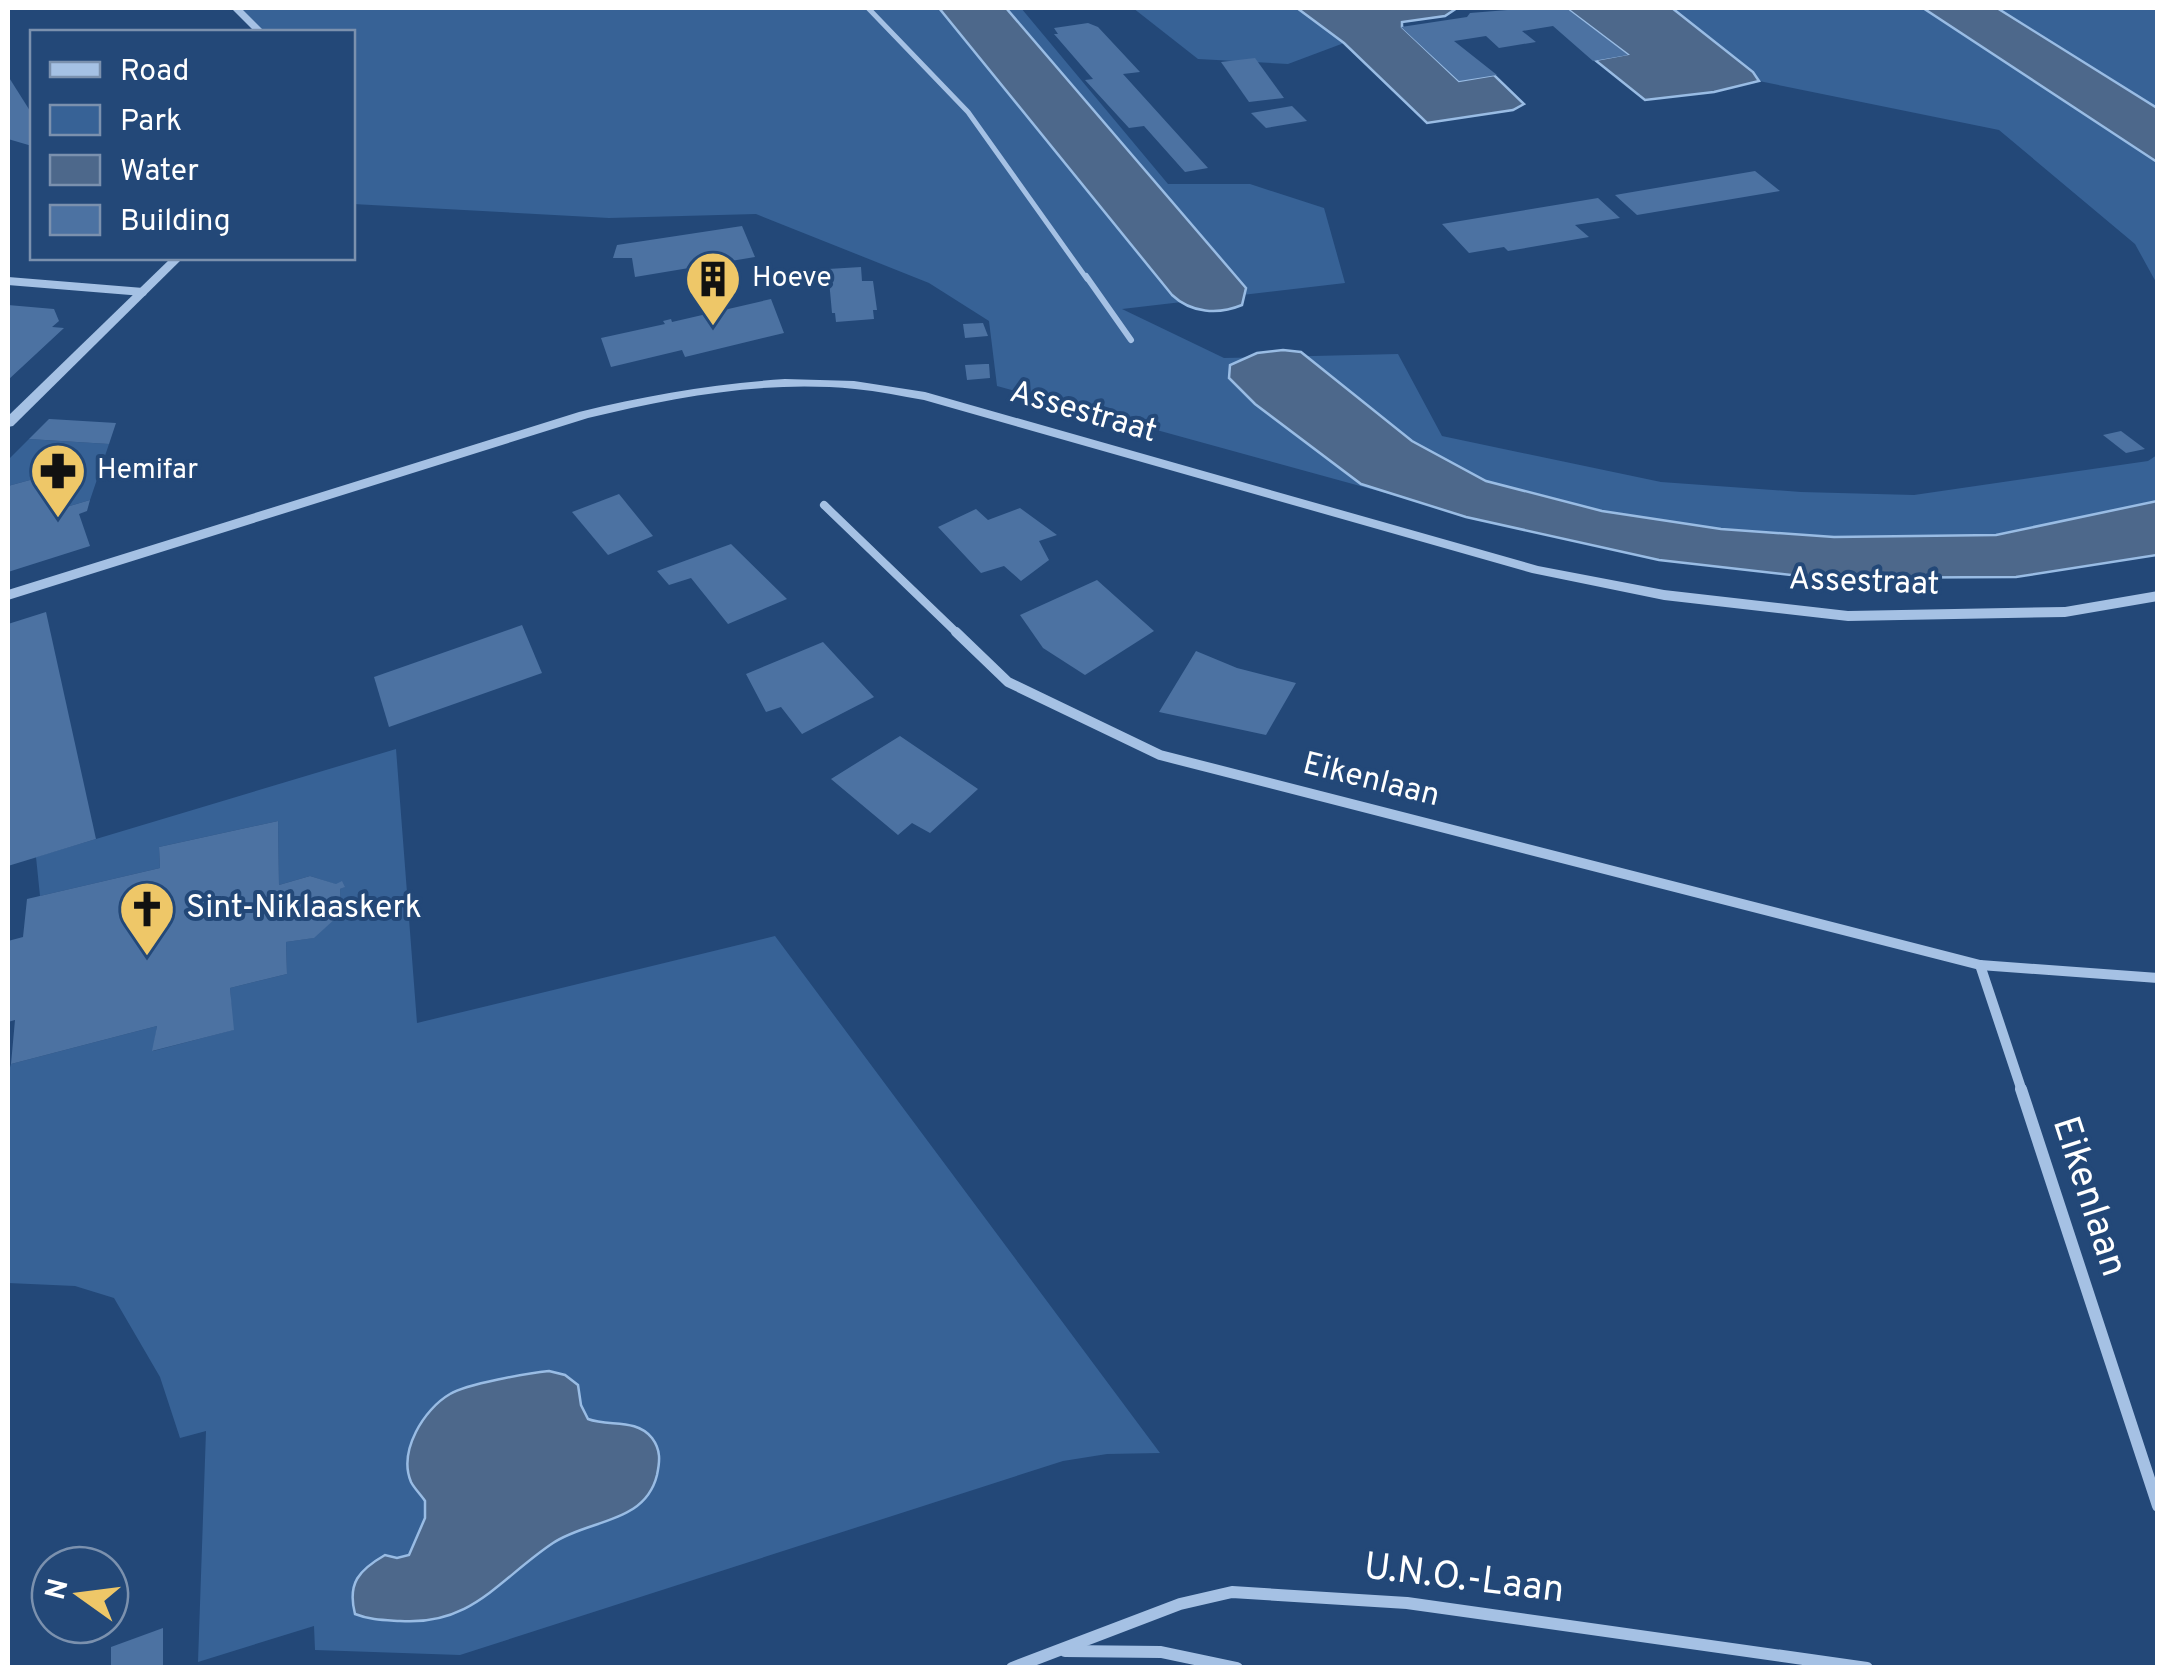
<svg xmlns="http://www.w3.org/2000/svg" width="2165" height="1675" viewBox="0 0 2165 1675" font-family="Overpass,sans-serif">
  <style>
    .green { fill: #376296 }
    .water { fill: #4d688b; stroke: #99bce4; stroke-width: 2.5 }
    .building { fill: #4c72a2 }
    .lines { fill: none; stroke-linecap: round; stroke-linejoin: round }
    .service-far1 { stroke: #a5c1e4; stroke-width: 5 }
    .service { stroke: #a5c1e4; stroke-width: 6 }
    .minor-far2 { stroke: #a5c1e4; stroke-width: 8 }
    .minor-far1 { stroke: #a5c1e4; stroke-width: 10 }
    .minor { stroke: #a5c1e4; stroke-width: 12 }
    .tertiary { fill: #a5c1e4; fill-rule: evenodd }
    .labels { text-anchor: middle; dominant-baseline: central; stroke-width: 8; stroke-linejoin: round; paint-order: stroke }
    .far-poi-label { font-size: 28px; fill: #fff; stroke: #234878; text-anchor: start }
    .street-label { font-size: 32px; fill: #fff; stroke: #234878 }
    .poi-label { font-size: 32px; fill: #fff; stroke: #234878; text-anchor: start }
    .near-street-label { font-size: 38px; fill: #fff; stroke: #234878 }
  </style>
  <rect width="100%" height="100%" fill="#234878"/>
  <g class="green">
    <path d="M 236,8 L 1021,8 L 1168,184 L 1250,184 L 1324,208 L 1345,283 L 1122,309 L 1224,358 L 1398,354 L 1442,436 L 1661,482 L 1801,492 L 1914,495 L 2148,461 L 2157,455 L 2157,541 L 1968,570 L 1462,514 L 997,386 L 989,321 L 929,283 L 756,214 L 609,218 L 353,204 L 352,32 L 260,32 Z"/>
    <path d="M 1133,8 L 1297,8 L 1344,43 L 1288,64 L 1198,59 Z"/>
    <path d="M 1672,8 L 2157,8 L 2157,284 L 2135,244 L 1999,130 L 1759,81 L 1753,72 Z"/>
    <path d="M 29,439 L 109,444 L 90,500 L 63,508 L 60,500 L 48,504 L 41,477 L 8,486 L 8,460 Z"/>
    <path d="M 396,749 L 417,1023 L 775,936 L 1160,1453 L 1107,1454 L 1063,1461 L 460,1655 L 315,1650 L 314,1626 L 198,1662 L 206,1431 L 180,1438 L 160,1377 L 114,1298 L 75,1286 L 8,1283 L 8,1074 L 11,1064 L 157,1026 L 153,1051 L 233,1030 L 230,988 L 287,974 L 286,942 L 313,938 L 346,908 L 341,907 L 340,889 L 344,887 L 310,876 L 279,885 L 278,821 L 159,847 L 160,868 L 40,896 L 36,857 Z"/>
  </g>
  <g class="water">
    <path d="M 939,8 L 1006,8 L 1246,288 L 1242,305 C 1218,315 1191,313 1172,295 Z"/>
    <path d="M 1297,8 L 1457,8 L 1445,16 L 1402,22 L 1402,27 L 1459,81 L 1494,75 L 1524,104 L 1513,110 L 1427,123 L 1344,43 Z"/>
    <path d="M 1566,8 L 1672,8 L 1753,72 L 1759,81 L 1714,92 L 1645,100 L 1595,60 L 1627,54 Z"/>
    <path d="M 1923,8 L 1997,8 L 2157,108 L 2157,162 Z"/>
    <path d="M 1283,350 L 1301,352 L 1412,441 L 1486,481 L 1602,511 L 1721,529 L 1834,537 L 1996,535 L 2157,501 L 2157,555 L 2016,577 L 1818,578 L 1659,560 L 1466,517 L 1361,484 L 1255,404 L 1229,378 L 1230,365 L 1257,353 Z"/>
    <path d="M 549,1371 L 565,1375 L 578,1385 L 581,1405 L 588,1419 C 609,1427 636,1418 652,1438 C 661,1450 660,1461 657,1475 C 645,1524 589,1519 553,1543 C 499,1579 472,1626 400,1621 C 384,1620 370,1620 355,1614 C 347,1583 359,1570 385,1555 L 397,1558 L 409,1555 L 425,1518 L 425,1501 C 421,1495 414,1488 411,1482 C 398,1451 424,1409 450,1394 C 466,1384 529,1373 549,1371 Z"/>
  </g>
  <g class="building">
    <path d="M 1533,8 L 1566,8 L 1628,55 L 1593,61 L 1553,26 L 1522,31 L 1536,42 L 1499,48 L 1486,36 L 1454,41 L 1497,75 L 1459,81 L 1401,27 L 1467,17 L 1470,13 Z"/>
    <path d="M 1088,23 L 1098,27 L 1140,72 L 1123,74 L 1208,168 L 1185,172 L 1144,126 L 1129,128 L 1085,80 L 1093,79 L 1054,34 L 1058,34 L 1054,28 Z"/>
    <path d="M 1255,58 L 1284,98 L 1249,102 L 1221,62 Z"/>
    <path d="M 8,76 L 32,114 L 32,146 L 8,139 Z"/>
    <path d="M 1292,106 L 1307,121 L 1266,128 L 1251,113 Z"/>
    <path d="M 1755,171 L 1780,191 L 1637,215 L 1615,195 Z"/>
    <path d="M 1598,198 L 1620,218 L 1575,225 L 1589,237 L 1508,251 L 1504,247 L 1469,253 L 1442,224 Z"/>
    <path d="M 742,226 L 755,257 L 635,277 L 632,258 L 613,258 L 617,245 Z"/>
    <path d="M 861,267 L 862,281 L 873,281 L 877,310 L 873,310 L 874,319 L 836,322 L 835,313 L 832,313 L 828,269 Z"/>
    <path d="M 771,299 L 784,333 L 685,357 L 682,350 L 611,367 L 601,338 L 665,324 L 663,321 L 671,319 L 672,322 Z"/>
    <path d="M 8,305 L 54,309 L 59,321 L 52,327 L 64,328 L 8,380 Z"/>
    <path d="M 983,323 L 988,336 L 965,338 L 963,324 Z"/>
    <path d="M 985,364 L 989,364 L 990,378 L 967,380 L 965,365 Z"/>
    <path d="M 49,419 L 50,419 L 116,423 L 109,444 L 29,439 Z"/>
    <path d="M 2121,431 L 2145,449 L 2126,453 L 2103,435 Z"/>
    <path d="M 41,477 L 48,504 L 61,500 L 63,508 L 90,500 L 87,511 L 79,514 L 90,546 L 8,572 L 8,486 Z"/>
    <path d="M 619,494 L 653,536 L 608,555 L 572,512 Z"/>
    <path d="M 1020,508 L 1057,535 L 1039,541 L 1049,560 L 1021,581 L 1004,566 L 981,573 L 938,527 L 976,509 L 988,520 Z"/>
    <path d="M 731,544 L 787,599 L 728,624 L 691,578 L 669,585 L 657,571 Z"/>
    <path d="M 1097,580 L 1154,631 L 1085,675 L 1043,648 L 1020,615 Z"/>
    <path d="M 46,612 L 96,839 L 8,866 L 8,624 Z"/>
    <path d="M 522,625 L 542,673 L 389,727 L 374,677 Z"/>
    <path d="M 823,642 L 874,697 L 802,734 L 781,707 L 766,712 L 746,674 Z"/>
    <path d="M 1196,651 L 1237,668 L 1296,683 L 1266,735 L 1159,712 Z"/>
    <path d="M 900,736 L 978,789 L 930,833 L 912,823 L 898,835 L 831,779 Z"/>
    <path d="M 278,821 L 279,885 L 310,876 L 336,884 L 342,881 L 345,887 L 340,889 L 341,907 L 347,908 L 314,938 L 286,942 L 287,974 L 230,988 L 234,1030 L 152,1051 L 157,1026 L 11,1064 L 15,1020 L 8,1022 L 8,941 L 23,937 L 27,899 L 160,868 L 159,847 Z"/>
    <path d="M 163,1628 L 163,1668 L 111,1668 L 111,1647 Z"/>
  </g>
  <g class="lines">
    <path class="service-far1" d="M 868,8 L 968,112 L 1087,279"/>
    <path class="service" d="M 1086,276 L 1131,340"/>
    <g class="minor-far2">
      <path d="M 8,281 L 143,292"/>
      <path d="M 824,505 L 959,635"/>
    </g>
    <g class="minor-far1">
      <path d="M 956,632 L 1008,682 L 1160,755 L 1980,965 L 2158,978"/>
      <path d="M 1980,965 L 2022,1091"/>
    </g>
    <g class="minor">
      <path d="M 2021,1089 L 2158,1506"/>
      <path d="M 1065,1651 L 1161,1652 L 1237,1668"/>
      <path d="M 1012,1668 L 1180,1604 L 1232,1592 L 1407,1603 L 1867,1668"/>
    </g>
    <g class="tertiary">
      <path d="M 231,8 L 241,8 L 265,32 L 255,32 Z"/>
      <path d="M 171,258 L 183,258 L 13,426 L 8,427 L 8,416 Z"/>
      <path d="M 785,379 L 854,381 L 925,392 L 1538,566 L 1664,590 L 1848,611 L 2065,607 L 2158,591 L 2158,601 L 2065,617 L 1848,621 L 1664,600 L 1532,573 L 924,400 C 901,396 878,391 855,389 C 765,380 675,397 588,418 L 8,600 L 8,590 L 579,412 C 647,395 714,384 785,379 Z"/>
    </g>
  </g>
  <defs>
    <g id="building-pin" transform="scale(2.875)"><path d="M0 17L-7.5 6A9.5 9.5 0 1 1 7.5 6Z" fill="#eec768" stroke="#234878"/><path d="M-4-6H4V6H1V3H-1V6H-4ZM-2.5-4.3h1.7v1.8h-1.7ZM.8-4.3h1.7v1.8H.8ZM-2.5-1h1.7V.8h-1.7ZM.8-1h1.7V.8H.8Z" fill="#111"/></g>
    <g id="pharmacy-pin" transform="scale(2.875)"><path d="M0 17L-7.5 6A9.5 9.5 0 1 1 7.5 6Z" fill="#eec768" stroke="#234878"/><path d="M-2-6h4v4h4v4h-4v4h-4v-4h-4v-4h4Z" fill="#111"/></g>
    <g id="church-pin" transform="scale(2.875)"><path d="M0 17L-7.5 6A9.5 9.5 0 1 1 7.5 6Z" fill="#eec768" stroke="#234878"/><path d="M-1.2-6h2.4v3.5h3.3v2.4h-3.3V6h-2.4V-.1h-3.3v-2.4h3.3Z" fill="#111"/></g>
  </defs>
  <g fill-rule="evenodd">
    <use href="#building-pin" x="713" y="279"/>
    <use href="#pharmacy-pin" x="58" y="471"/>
    <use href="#church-pin" x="147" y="909"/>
  </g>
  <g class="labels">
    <g class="far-poi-label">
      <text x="752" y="279">Hoeve</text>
      <text x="97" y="471">Hemifar</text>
    </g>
    <g class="street-label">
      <text transform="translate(1083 413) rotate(16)">Assestraat</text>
      <text transform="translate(1864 583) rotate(2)">Assestraat</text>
      <text transform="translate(1371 781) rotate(14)">Eikenlaan</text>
    </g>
    <g class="poi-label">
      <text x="186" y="909">Sint-Niklaaskerk</text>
    </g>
    <g class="near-street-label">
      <text transform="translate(2088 1197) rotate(72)">Eikenlaan</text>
      <text transform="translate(1464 1580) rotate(7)">U.N.O.-Laan</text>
    </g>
  </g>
  <rect width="2165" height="1675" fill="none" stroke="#ffffff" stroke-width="20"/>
  <rect x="30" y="30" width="325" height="230" fill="#234878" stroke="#7b91ae" stroke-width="2.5"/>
  <rect x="50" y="62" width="50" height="15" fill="#a5c1e4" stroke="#7b91ae" stroke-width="2.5"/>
  <text x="120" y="80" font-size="30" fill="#ffffff">Road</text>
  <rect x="50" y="105" width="50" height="30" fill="#376296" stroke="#7b91ae" stroke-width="2.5"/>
  <text x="120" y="130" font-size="30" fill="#ffffff">Park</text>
  <rect x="50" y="155" width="50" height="30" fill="#4d688b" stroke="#7b91ae" stroke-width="2.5"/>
  <text x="120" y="180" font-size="30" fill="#ffffff">Water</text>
  <rect x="50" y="205" width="50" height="30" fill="#4c72a2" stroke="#7b91ae" stroke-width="2.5"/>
  <text x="120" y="230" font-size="30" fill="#ffffff">Building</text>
  <g transform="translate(80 1595) rotate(284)"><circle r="48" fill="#234878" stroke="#7b91ae" stroke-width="2.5"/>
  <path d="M0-8L18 38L0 25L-18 38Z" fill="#eec768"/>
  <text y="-15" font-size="28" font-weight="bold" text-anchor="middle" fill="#ffffff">N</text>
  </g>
</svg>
